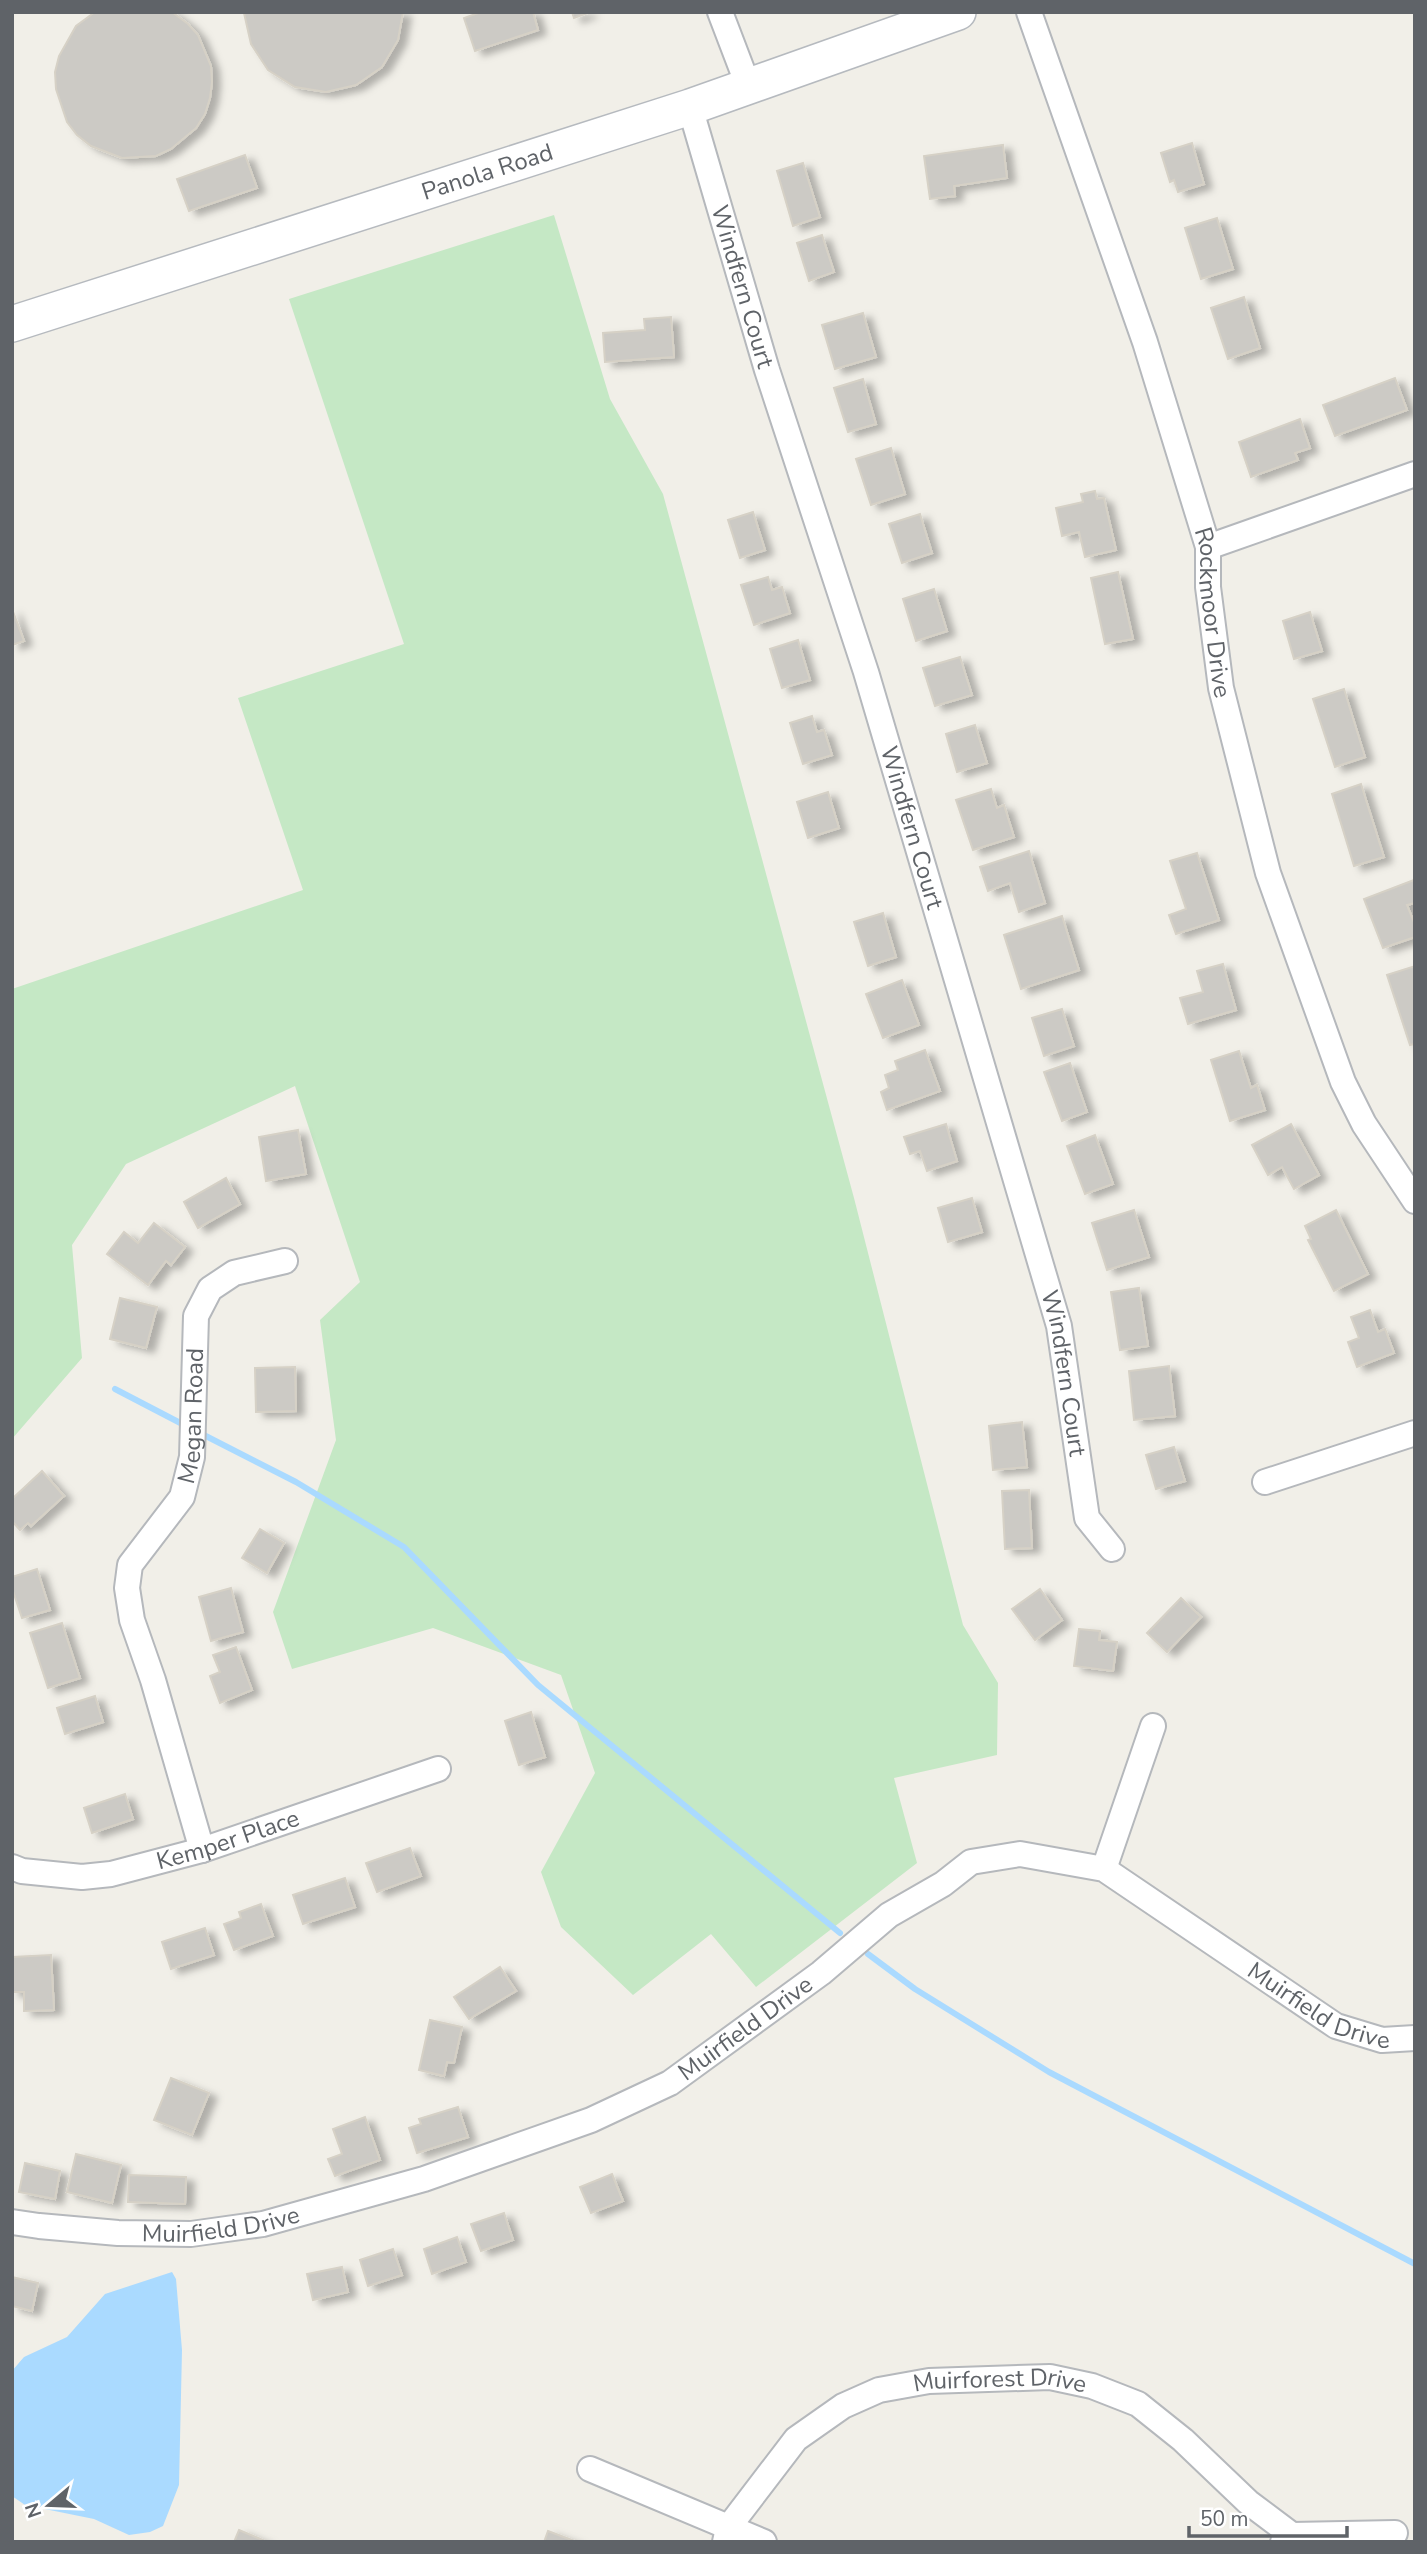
<svg xmlns="http://www.w3.org/2000/svg" width="1427" height="2554" viewBox="0 0 1427 2554" font-family="'Nunito Sans',sans-serif">
  <style>
    .green { fill: #c5e8c5 }
    .water { fill: #aadaff }
    .lines { fill: none; stroke-linecap: round; stroke-linejoin: round }
    .stream { stroke: #aadaff; stroke-width: 6 }
    .building { fill: #cccac5; stroke: #d6d1c6; stroke-width: 2; filter: url(#shadow) }
    .minor-casing { stroke: #b5b8bc; stroke-width: 28 }
    .secondary-casing { stroke: #b6babf; stroke-width: 38 }
    .minor { stroke: #fff; stroke-width: 24 }
    .secondary { stroke: #fff; stroke-width: 35 }
    .labels { text-anchor: middle; dominant-baseline: central; stroke-width: 5; stroke-linejoin: round; paint-order: stroke }
    .street-label { font-size: 24px; fill: #5f6368; stroke: #fff }
  </style>
  <defs>
    <filter id="shadow"><feDropShadow dx="8" dy="4.5" stdDeviation="3.5" flood-color="#0004"/></filter>
  </defs>
  <rect width="100%" height="100%" fill="#f1efe8"/>
  <path class="green" d="M 554,215 L 610,399 L 663,494 L 854,1198 L 963,1625 L 998,1683 L 997,1755 L 894,1778 L 917,1863 L 756,1987 L 711,1934 L 633,1995 L 561,1927 L 541,1872 L 595,1773 L 561,1675 L 433,1628 L 292,1669 L 273,1612 L 336,1440 L 320,1320 L 360,1282 L 295,1086 L 126,1164 L 72,1245 L 82,1358 L 12,1439 L 12,989 L 303,890 L 238,698 L 404,644 L 289,299 Z"/>
  <path class="water" d="M 172,2272 L 176,2279 L 182,2350 L 179,2485 L 163,2526 L 150,2532 L 129,2535 L 94,2519 L 25,2505 L 12,2496 L 12,2371 L 24,2357 L 67,2337 L 105,2294 Z"/>
  <g class="lines">
    <g class="stream">
      <path d="M 115,1389 L 188,1427"/>
      <path d="M 198,1432 L 296,1482 L 404,1547 L 538,1685 L 840,1933"/>
      <path d="M 868,1954 L 915,1989 L 1049,2072 L 1415,2264"/>
    </g>
  </g>
  <g class="building">
    <path d="M 95,12 L 172,12 L 188,24 L 198,35 L 211,66 L 212,82 L 210,98 L 205,114 L 196,128 L 171,149 L 156,156 L 122,158 L 91,146 L 77,135 L 67,122 L 56,89 L 55,72 L 59,56 L 76,26 Z"/>
    <path d="M 403,12 L 398,40 L 382,67 L 356,85 L 326,92 L 295,87 L 268,70 L 251,44 L 244,13 Z"/>
    <path d="M 481,12 L 533,12 L 538,30 L 475,51 L 464,18 Z"/>
    <path d="M 572,12 L 590,12 L 574,18 Z"/>
    <path d="M 1192,143 L 1204,184 L 1178,192 L 1174,180 L 1170,182 L 1161,153 Z"/>
    <path d="M 1003,145 L 1007,178 L 954,186 L 955,196 L 930,199 L 924,156 Z"/>
    <path d="M 245,155 L 257,188 L 189,211 L 177,179 Z"/>
    <path d="M 803,163 L 820,217 L 793,226 L 777,171 Z"/>
    <path d="M 1217,218 L 1233,269 L 1201,279 L 1185,228 Z"/>
    <path d="M 822,235 L 834,272 L 809,281 L 797,243 Z"/>
    <path d="M 1244,297 L 1260,348 L 1228,359 L 1211,308 Z"/>
    <path d="M 863,313 L 876,357 L 835,369 L 822,325 Z"/>
    <path d="M 671,317 L 674,357 L 605,362 L 603,333 L 645,330 L 644,319 Z"/>
    <path d="M 1395,378 L 1407,410 L 1335,436 L 1323,405 Z"/>
    <path d="M 863,379 L 876,424 L 848,432 L 834,388 Z"/>
    <path d="M 1300,419 L 1310,448 L 1295,453 L 1298,460 L 1251,477 L 1239,442 Z"/>
    <path d="M 891,448 L 905,494 L 871,505 L 856,459 Z"/>
    <path d="M 1095,491 L 1097,499 L 1104,498 L 1116,550 L 1085,557 L 1079,532 L 1062,536 L 1056,508 L 1083,502 L 1081,494 Z"/>
    <path d="M 753,512 L 765,550 L 740,558 L 728,520 Z"/>
    <path d="M 920,514 L 932,553 L 902,563 L 889,524 Z"/>
    <path d="M 1118,572 L 1133,639 L 1105,644 L 1091,578 Z"/>
    <path d="M 768,577 L 772,590 L 782,587 L 790,613 L 754,625 L 741,585 Z"/>
    <path d="M 934,589 L 947,631 L 916,641 L 903,599 Z"/>
    <path d="M 12,609 L 24,641 L 12,645 Z"/>
    <path d="M 1310,612 L 1322,651 L 1294,659 L 1283,621 Z"/>
    <path d="M 798,640 L 810,680 L 782,688 L 770,649 Z"/>
    <path d="M 960,657 L 972,695 L 935,706 L 923,668 Z"/>
    <path d="M 1344,689 L 1365,757 L 1335,767 L 1313,699 Z"/>
    <path d="M 812,716 L 817,732 L 824,730 L 832,755 L 803,764 L 790,723 Z"/>
    <path d="M 975,725 L 987,763 L 957,772 L 946,734 Z"/>
    <path d="M 1361,784 L 1384,857 L 1354,866 L 1332,794 Z"/>
    <path d="M 991,789 L 997,808 L 1004,805 L 1014,837 L 973,850 L 956,800 Z"/>
    <path d="M 828,792 L 839,828 L 808,838 L 797,802 Z"/>
    <path d="M 1029,851 L 1045,903 L 1019,912 L 1010,883 L 988,891 L 980,867 Z"/>
    <path d="M 1197,853 L 1219,920 L 1176,934 L 1169,915 L 1186,909 L 1170,861 Z"/>
    <path d="M 1414,880 L 1415,903 L 1407,905 L 1415,925 L 1415,937 L 1383,948 L 1364,899 Z"/>
    <path d="M 883,913 L 896,957 L 868,966 L 854,922 Z"/>
    <path d="M 1062,916 L 1079,970 L 1021,989 L 1004,935 Z"/>
    <path d="M 1223,964 L 1236,1010 L 1188,1024 L 1180,998 L 1203,992 L 1197,971 Z"/>
    <path d="M 1415,966 L 1415,1044 L 1410,1045 L 1387,975 Z"/>
    <path d="M 902,980 L 919,1025 L 883,1038 L 866,994 Z"/>
    <path d="M 1062,1009 L 1074,1046 L 1044,1056 L 1032,1018 Z"/>
    <path d="M 925,1050 L 940,1091 L 887,1110 L 881,1092 L 889,1088 L 885,1075 L 898,1070 L 895,1061 Z"/>
    <path d="M 1239,1051 L 1251,1088 L 1257,1085 L 1265,1110 L 1230,1121 L 1211,1060 Z"/>
    <path d="M 1070,1063 L 1087,1112 L 1062,1121 L 1044,1072 Z"/>
    <path d="M 946,1124 L 957,1161 L 927,1171 L 920,1151 L 910,1154 L 904,1137 Z"/>
    <path d="M 1291,1124 L 1319,1175 L 1294,1189 L 1282,1167 L 1268,1175 L 1252,1145 Z"/>
    <path d="M 298,1130 L 306,1174 L 266,1181 L 259,1137 Z"/>
    <path d="M 1095,1135 L 1113,1184 L 1085,1194 L 1067,1146 Z"/>
    <path d="M 226,1178 L 240,1204 L 198,1228 L 184,1202 Z"/>
    <path d="M 972,1198 L 982,1232 L 948,1242 L 938,1208 Z"/>
    <path d="M 1134,1210 L 1149,1257 L 1107,1270 L 1092,1223 Z"/>
    <path d="M 1336,1210 L 1368,1274 L 1334,1291 L 1308,1240 L 1311,1239 L 1305,1226 Z"/>
    <path d="M 154,1223 L 185,1247 L 171,1265 L 166,1261 L 148,1285 L 107,1254 L 124,1232 L 138,1243 Z"/>
    <path d="M 1139,1288 L 1148,1346 L 1120,1350 L 1111,1292 Z"/>
    <path d="M 120,1298 L 157,1307 L 146,1348 L 110,1339 Z"/>
    <path d="M 1370,1310 L 1378,1332 L 1385,1329 L 1394,1353 L 1357,1367 L 1348,1342 L 1359,1338 L 1351,1317 Z"/>
    <path d="M 1169,1366 L 1175,1416 L 1134,1420 L 1129,1371 Z"/>
    <path d="M 295,1367 L 296,1411 L 256,1412 L 255,1368 Z"/>
    <path d="M 1022,1422 L 1027,1467 L 993,1470 L 989,1426 Z"/>
    <path d="M 1174,1447 L 1185,1481 L 1156,1489 L 1146,1455 Z"/>
    <path d="M 42,1471 L 64,1496 L 31,1526 L 28,1523 L 20,1530 L 12,1521 L 12,1499 Z"/>
    <path d="M 1029,1490 L 1032,1548 L 1005,1549 L 1002,1491 Z"/>
    <path d="M 260,1529 L 284,1543 L 267,1573 L 242,1558 Z"/>
    <path d="M 37,1569 L 50,1610 L 22,1618 L 12,1588 L 12,1577 Z"/>
    <path d="M 231,1588 L 243,1632 L 211,1641 L 199,1597 Z"/>
    <path d="M 1040,1589 L 1062,1620 L 1035,1640 L 1012,1609 Z"/>
    <path d="M 1181,1598 L 1201,1617 L 1167,1652 L 1147,1633 Z"/>
    <path d="M 62,1623 L 80,1678 L 48,1688 L 30,1633 Z"/>
    <path d="M 1079,1629 L 1100,1631 L 1099,1640 L 1117,1642 L 1113,1671 L 1074,1666 Z"/>
    <path d="M 236,1647 L 252,1690 L 220,1703 L 210,1676 L 220,1672 L 213,1655 Z"/>
    <path d="M 95,1696 L 103,1722 L 65,1734 L 57,1708 Z"/>
    <path d="M 531,1712 L 545,1757 L 519,1765 L 505,1721 Z"/>
    <path d="M 125,1794 L 133,1819 L 92,1833 L 84,1808 Z"/>
    <path d="M 410,1848 L 421,1876 L 377,1892 L 366,1863 Z"/>
    <path d="M 345,1878 L 355,1907 L 303,1924 L 293,1895 Z"/>
    <path d="M 261,1904 L 273,1936 L 234,1950 L 224,1924 L 241,1918 L 239,1912 Z"/>
    <path d="M 205,1928 L 214,1955 L 171,1969 L 162,1942 Z"/>
    <path d="M 51,1955 L 54,2010 L 24,2011 L 24,1992 L 12,1992 L 12,1957 Z"/>
    <path d="M 500,1967 L 516,1991 L 469,2019 L 454,1997 Z"/>
    <path d="M 430,2020 L 462,2027 L 454,2063 L 447,2062 L 444,2076 L 419,2070 Z"/>
    <path d="M 171,2078 L 209,2093 L 192,2135 L 154,2120 Z"/>
    <path d="M 458,2107 L 468,2137 L 417,2153 L 409,2128 L 421,2124 L 419,2119 Z"/>
    <path d="M 365,2117 L 380,2160 L 335,2176 L 328,2159 L 342,2154 L 333,2129 Z"/>
    <path d="M 76,2154 L 121,2165 L 112,2203 L 67,2192 Z"/>
    <path d="M 25,2163 L 60,2171 L 55,2199 L 19,2192 Z"/>
    <path d="M 612,2174 L 623,2201 L 591,2213 L 580,2187 Z"/>
    <path d="M 129,2175 L 186,2177 L 185,2204 L 128,2202 Z"/>
    <path d="M 504,2213 L 513,2240 L 481,2251 L 471,2224 Z"/>
    <path d="M 457,2237 L 466,2262 L 432,2274 L 424,2249 Z"/>
    <path d="M 393,2249 L 402,2275 L 368,2286 L 360,2260 Z"/>
    <path d="M 342,2267 L 348,2292 L 313,2300 L 307,2274 Z"/>
    <path d="M 12,2277 L 38,2283 L 32,2311 L 12,2306 Z"/>
    <path d="M 239,2530 L 265,2541 L 265,2542 L 234,2542 Z"/>
    <path d="M 548,2531 L 577,2542 L 544,2542 Z"/>
  </g>
  <g class="lines">
    <g class="minor-casing">
      <g id="minor">
        <path d="M 720,12 L 749,88"/>
        <path id="s1" d="M 1029,12 L 1145,342 L 1208,547 L 1208,587 L 1221,688 L 1268,873 L 1343,1082 L 1364,1124 L 1415,1201"/>
        <path id="s2" d="M 690,107 L 767,370 L 866,672 L 1059,1326 L 1087,1518 L 1112,1549"/>
        <path d="M 1208,547 L 1415,474"/>
        <path d="M 1265,1482 L 1415,1433"/>
        <path id="s3" d="M 202,1850 L 153,1680 L 132,1620 L 127,1588 L 130,1565 L 182,1497 L 192,1457 L 196,1316 L 210,1289 L 234,1273 L 285,1261"/>
        <path id="s4" d="M 12,1867 L 22,1871 L 82,1877 L 111,1874 L 202,1850 L 438,1769"/>
        <path d="M 1104,1869 L 1153,1726"/>
        <path id="s5" d="M 12,2222 L 39,2226 L 118,2233 L 191,2234 L 263,2224 L 424,2179 L 591,2120 L 670,2083 L 821,1973 L 889,1915 L 943,1884 L 971,1862 L 1020,1854 L 1104,1869 L 1336,2026 L 1382,2040 L 1415,2038"/>
        <path d="M 590,2469 L 764,2542"/>
        <path id="s6" d="M 725,2542 L 728,2528 L 796,2439 L 843,2406 L 879,2390 L 929,2381 L 1050,2377 L 1092,2386 L 1138,2404 L 1183,2440 L 1248,2502 L 1292,2535"/>
        <path d="M 1283,2542 L 1292,2535 L 1395,2533"/>
      </g>
    </g>
    <g class="secondary-casing">
      <g id="secondary">
        <path id="s7" d="M 12,324 L 690,107 L 958,12"/>
      </g>
    </g>
    <use href="#minor" class="minor"/>
    <use href="#secondary" class="secondary"/>
  </g>
  <g class="labels">
    <g class="street-label">
      <text stroke="none"><textPath href="#s7" startOffset="499">Panola Road</textPath></text>
      <text stroke="none"><textPath href="#s2" startOffset="187">Windfern Court</textPath></text>
      <text stroke="none"><textPath href="#s1" startOffset="630">Rockmoor Drive</textPath></text>
      <text stroke="none"><textPath href="#s2" startOffset="754">Windfern Court</textPath></text>
      <text stroke="none"><textPath href="#s2" startOffset="1321">Windfern Court</textPath></text>
      <text stroke="none"><textPath href="#s3" startOffset="464">Megan Road</textPath></text>
      <text stroke="none"><textPath href="#s4" startOffset="222">Kemper Place</textPath></text>
      <text stroke="none"><textPath href="#s5" startOffset="1449">Muirfield Drive</textPath></text>
      <text stroke="none"><textPath href="#s5" startOffset="777">Muirfield Drive</textPath></text>
      <text stroke="none"><textPath href="#s5" startOffset="210">Muirfield Drive</textPath></text>
      <text stroke="none"><textPath href="#s6" startOffset="345">Muirforest Drive</textPath></text>
    </g>
  </g>
  <rect width="1427" height="2554" fill="none" stroke="#5f6368" stroke-width="28"/>
  <g transform="translate(49 2505) rotate(251)" stroke="#ffffff" stroke-width="5" paint-order="stroke">
  <path d="M0-5L12 26L0 18L-12 26Z" fill="#5f6368"/>
  <text y="-10" font-size="19" font-weight="bold" text-anchor="middle" fill="#5f6368">N</text>
  </g>
  <path d="M1189 2526v10h158v-10" fill="none" stroke="#5f6368" stroke-width="3.5"/>
  <text x="1200" y="2526" font-size="21" fill="#5f6368" stroke="#ffffff" stroke-width="5" paint-order="stroke">50 m</text>
</svg>
